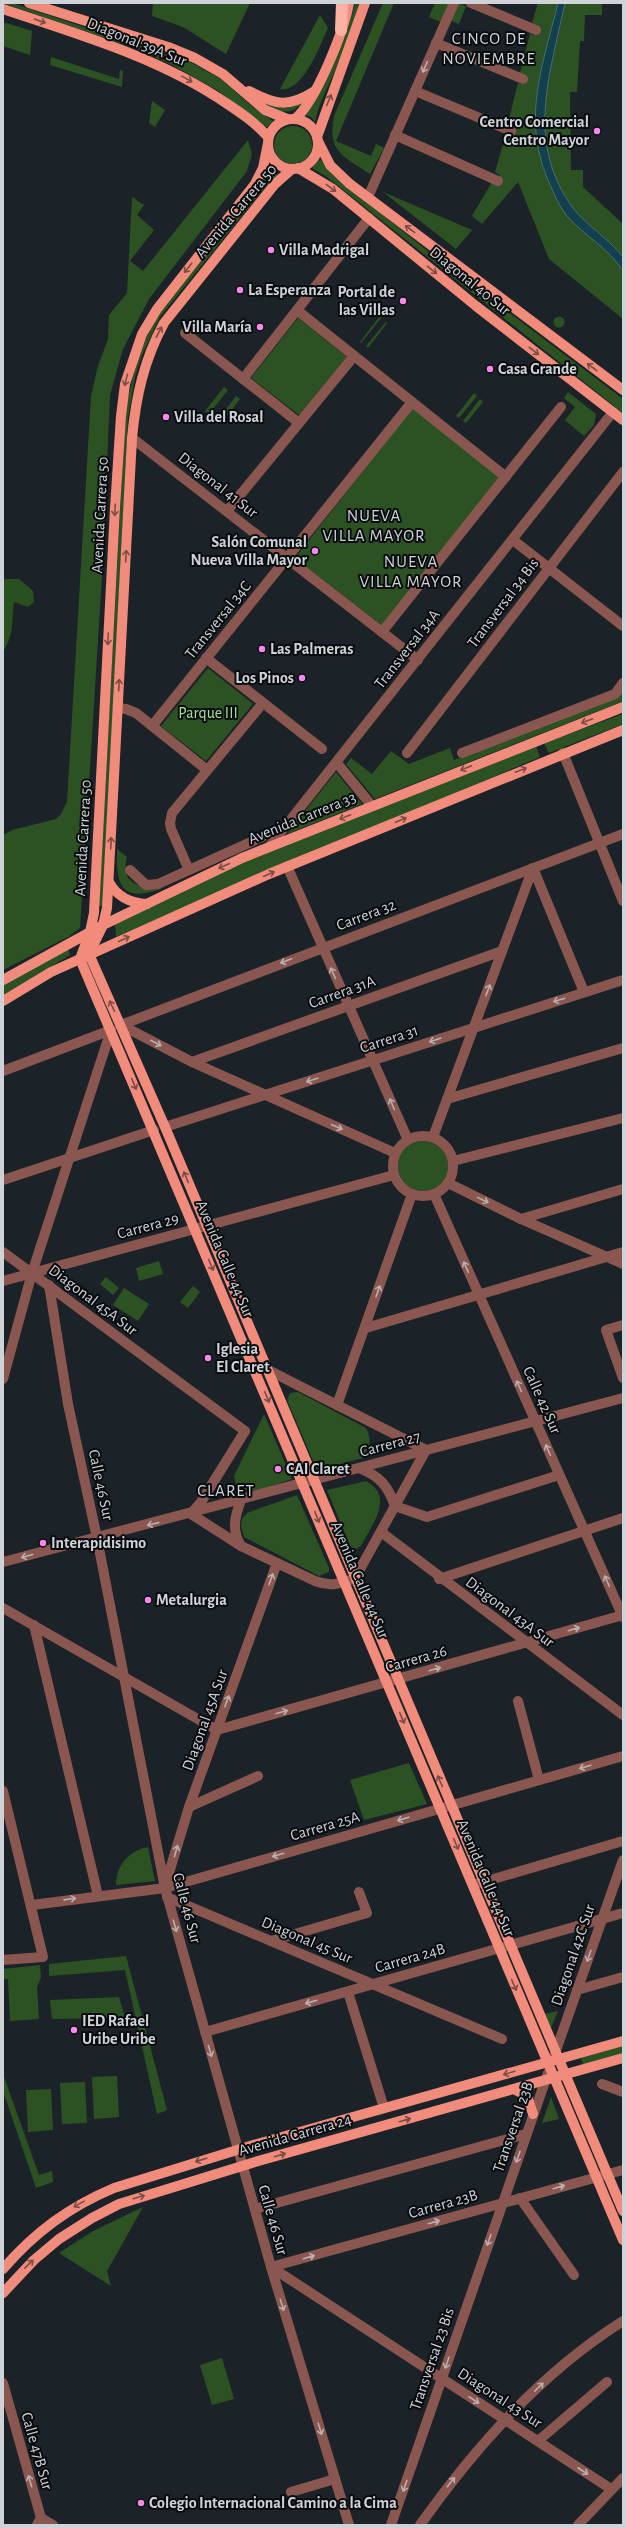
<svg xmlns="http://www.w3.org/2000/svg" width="626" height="2528" viewBox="0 0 626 2528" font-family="'Alegreya Sans',sans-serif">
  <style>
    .green { fill: #2c5223 }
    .forest { fill: #29511f }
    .water { fill: #13404f; stroke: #4b6c78 }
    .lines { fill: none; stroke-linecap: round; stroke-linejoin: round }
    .minor { stroke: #895750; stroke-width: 10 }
    .major { stroke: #f18b7c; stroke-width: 10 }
    .highway { stroke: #fcb1a5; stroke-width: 12 }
    .oneway { stroke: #7d4c45 }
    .oneway2 { stroke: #baaeae }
    .poi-dot { fill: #f788eb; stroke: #090c0e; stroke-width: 1.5 }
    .labels { text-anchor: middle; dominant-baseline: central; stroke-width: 4; stroke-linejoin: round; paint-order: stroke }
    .street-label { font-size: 16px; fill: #cfd3d7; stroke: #090c0e }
    .poi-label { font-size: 16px; font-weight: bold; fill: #cfd3d7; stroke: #090c0e; text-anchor: start }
    .park-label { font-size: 16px; fill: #a4e195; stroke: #090c0e }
    .neighbourhood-label { font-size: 17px; letter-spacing: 1px; fill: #cfd3d7; stroke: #090c0e }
  </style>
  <rect width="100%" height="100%" fill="#1c2328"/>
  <g class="green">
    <path d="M 3,3 L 12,3 L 192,63 L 221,79 L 255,109 L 273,121 L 267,127 L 217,90 L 172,65 L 137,49 Z"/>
    <path d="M 153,3 L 250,3 L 226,54 L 183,27 L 152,16 Z"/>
    <path d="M 355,3 L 359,3 C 353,27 344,51 334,73 C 327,89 318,105 315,122 L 311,117 L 305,115 C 320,100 352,25 355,3 Z"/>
    <path d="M 383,3 L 394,3 L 336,141 L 371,156 L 376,144 L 384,148 L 370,174 C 343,156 327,152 334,116 Z"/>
    <path d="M 435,3 L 449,3 L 441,22 L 429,17 Z"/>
    <path d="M 458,3 L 466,6 L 459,24 L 450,20 Z"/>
    <path d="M 538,3 L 558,3 C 543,64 522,116 547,178 C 553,191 558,204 567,215 C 580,233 616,250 623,270 C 626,281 623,307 623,319 L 549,259 L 518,182 L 482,224 L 472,216 L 492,182 L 496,184 L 500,175 L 495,172 L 506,134 L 510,135 L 513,125 L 508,123 L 518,83 L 522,84 L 520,73 L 530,34 L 534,35 L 537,25 L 532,23 Z"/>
    <path d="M 565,3 L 602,3 L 602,15 L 585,15 L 584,41 L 580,41 L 577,92 L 570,92 L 571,170 L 583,170 L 583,187 L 623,224 L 623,257 C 608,238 587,226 573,208 C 525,143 550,74 565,3 Z"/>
    <path d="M 320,15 L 328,28 C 320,45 303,93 280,89 Z"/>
    <path d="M 3,22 L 32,31 L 30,55 L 3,46 Z"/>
    <path d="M 51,57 L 119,79 L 120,70 L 123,71 L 122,87 L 50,65 Z"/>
    <path d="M 306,99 C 295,114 285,113 269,109 L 264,103 Z"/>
    <path d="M 152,101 L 165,110 L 155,127 L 149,123 Z"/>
    <circle cx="293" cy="145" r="19"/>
    <path d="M 248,140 L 252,154 L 247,171 L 149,299 L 123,349 L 110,395 L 102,576 L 80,928 L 68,937 L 3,970 L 3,835 L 12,830 L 56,819 L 61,814 L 67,802 L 91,396 L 98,366 L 108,339 L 109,315 L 127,293 L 132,197 L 144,205 L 137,215 L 154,230 L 130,261 L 143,271 Z"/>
    <path d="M 320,159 L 333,175 L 429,252 L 623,399 L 623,413 L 327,177 L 312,168 Z"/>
    <path d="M 268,165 L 271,171 L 279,175 L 261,192 L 160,317 L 142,355 L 135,377 L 128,418 L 103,906 L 99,906 L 125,418 C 130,381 140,348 157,315 L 256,191 Z"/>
    <path d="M 383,192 L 472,230 L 456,249 Z"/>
    <path d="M 380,316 L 381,318 L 361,343 L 360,342 Z"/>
    <circle cx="559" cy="322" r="5.5"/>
    <path d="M 298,318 L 347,357 L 299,415 L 251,378 Z"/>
    <path d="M 386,322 L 387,323 L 368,348 L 366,346 Z"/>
    <path d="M 224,387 L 228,390 L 209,414 L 205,411 Z"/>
    <path d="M 568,392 L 596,414 L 594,425 L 584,436 L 565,420 L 575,407 L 564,398 Z"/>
    <path d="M 474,393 L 477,396 L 459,418 L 456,416 Z"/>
    <path d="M 236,396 L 240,399 L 222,423 L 218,420 Z"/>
    <path d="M 480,399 L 483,402 L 466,423 L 463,421 Z"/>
    <path d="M 412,408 L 501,477 L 384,627 L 295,558 Z"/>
    <path d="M 208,668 L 253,704 L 206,761 L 161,726 Z"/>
    <path d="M 623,691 L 623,701 L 611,706 L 375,799 L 346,764 L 351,758 L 372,774 L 391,751 L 409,764 L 450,748 L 454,760 L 618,697 Z"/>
    <path d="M 623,714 L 623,724 L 549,753 L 544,743 Z"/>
    <path d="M 536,746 L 540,757 L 116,937 L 115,924 L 246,861 Z"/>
    <path d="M 336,772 L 362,804 L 287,834 Z"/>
    <path d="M 117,849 L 127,857 C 120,881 137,890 159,885 L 161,889 C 121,903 116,885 117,849 Z"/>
    <path d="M 68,948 L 70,955 L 3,995 L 3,984 Z"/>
    <circle cx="423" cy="1166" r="25"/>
    <path d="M 159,1261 L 163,1274 L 139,1281 L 136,1268 Z"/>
    <path d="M 106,1277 L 119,1288 L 113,1295 L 100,1284 Z"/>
    <path d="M 193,1286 L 200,1292 L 188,1308 L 180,1302 Z"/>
    <path d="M 124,1288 L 149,1304 L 138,1321 L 113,1305 Z"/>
    <path d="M 298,1392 L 366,1428 C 372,1440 370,1447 363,1458 L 317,1470 L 287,1400 L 290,1393 Z"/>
    <path d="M 264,1414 L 292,1479 C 275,1484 252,1497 236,1486 L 234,1476 Z"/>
    <path d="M 366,1481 C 395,1497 372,1524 361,1546 L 356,1549 L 350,1546 L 327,1490 Z"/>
    <path d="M 297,1495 L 329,1568 L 329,1572 L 319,1576 L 244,1537 L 241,1526 L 242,1519 L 247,1513 Z"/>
    <path d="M 409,1763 L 427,1804 L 364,1820 L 350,1780 Z"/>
    <path d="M 148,1847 L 155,1881 L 116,1885 C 116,1865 129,1851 148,1847 Z"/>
    <path d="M 126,1956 L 167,2110 L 157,2114 L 125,1970 L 49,1976 L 49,1964 Z"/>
    <path d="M 40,1965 L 41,1977 L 37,1987 L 39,2019 L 10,2021 L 8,1979 L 3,1979 L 3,1969 Z"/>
    <path d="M 119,1997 L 125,2018 L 52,2019 L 50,2000 Z"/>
    <path d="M 558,2011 L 551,2028 L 544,2014 Z"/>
    <path d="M 623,2046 L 623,2053 L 583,2065 L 581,2058 Z"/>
    <path d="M 3,2074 L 39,2175 L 52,2171 L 53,2182 L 36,2188 L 3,2091 Z"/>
    <path d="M 117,2076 L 119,2117 L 94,2119 L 92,2077 Z"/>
    <path d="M 85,2082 L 87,2123 L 62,2124 L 60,2083 Z"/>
    <path d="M 51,2089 L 53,2130 L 28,2132 L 26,2090 Z"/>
    <path d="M 551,2097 L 559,2119 L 542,2123 Z"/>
    <path d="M 143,2207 L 107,2271 L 111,2286 L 59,2253 L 93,2231 Z"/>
    <path d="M 222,2358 L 234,2399 L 212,2405 L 200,2365 Z"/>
  </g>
  <path class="forest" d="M 3,579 L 19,579 L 33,591 L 34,602 L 28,607 L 14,602 C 11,623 15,632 3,652 Z"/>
  <path class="water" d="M 558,3 L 565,3 C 550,74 525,143 573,208 C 587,226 608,238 623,257 L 623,271 C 609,248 584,236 567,216 C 558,205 553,191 547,178 C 522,115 543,65 558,3 Z"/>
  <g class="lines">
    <g class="minor">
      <path d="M 471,3 L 536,30"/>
      <path d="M 436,43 L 523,79"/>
      <path d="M 415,91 L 511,131"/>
      <path d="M 395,135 L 498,181"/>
      <path d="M 368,197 L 454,3"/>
      <path d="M 298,311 L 506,477"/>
      <path d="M 185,333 L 299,423"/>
      <path d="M 243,379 L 369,218"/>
      <path d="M 132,438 L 418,660"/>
      <path d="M 227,511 L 354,356"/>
      <path d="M 513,540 L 623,626"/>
      <path d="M 382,632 L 561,407"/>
      <path d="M 206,658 L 322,749"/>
      <path d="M 118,708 L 126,709 L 136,713 L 207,770"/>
      <path d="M 152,726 L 412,402"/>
      <path d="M 407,753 L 623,472"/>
      <path d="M 462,753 L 615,694 L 623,683"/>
      <path d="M 563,753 L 623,901"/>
      <path d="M 337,763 L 372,806"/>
      <path d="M 269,847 L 613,412"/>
      <path d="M 287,866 L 408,1140"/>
      <path d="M 533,868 L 584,992"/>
      <path d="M 130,870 L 146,885 L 158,884 L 262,837"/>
      <path d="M 189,870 L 171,829 L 170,823 L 172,813 L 263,703"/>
      <path d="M 121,1025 L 623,834"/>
      <path d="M 121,1025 L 192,1062 L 395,1153"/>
      <path d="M 192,1062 L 502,951"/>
      <path d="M 3,1071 L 111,1030"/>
      <path d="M 447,1099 L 623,1048"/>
      <path d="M 165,1127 L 623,980"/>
      <circle cx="423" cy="1166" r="30"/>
      <path d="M 433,1137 L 533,868"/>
      <path d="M 453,1161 L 623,1118"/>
      <path d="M 3,1180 L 154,1130"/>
      <path d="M 448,1183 L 521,1219 L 623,1264"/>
      <path d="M 434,1194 L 623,1617"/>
      <path d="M 521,1219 L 623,1189"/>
      <path d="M 3,1252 L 245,1431 L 201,1502 L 191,1514"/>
      <path d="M 3,1281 L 394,1175"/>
      <path d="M 49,1285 L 68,1404 L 97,1538 L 165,1888 L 271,2267 L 349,2525"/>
      <path d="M 623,1325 L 606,1330 L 623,1378"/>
      <path d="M 366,1328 L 623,1252"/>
      <path d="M 268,1370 L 426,1450"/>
      <path d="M 3,1379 L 32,1273 L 111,1030"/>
      <path d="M 337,1405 L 412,1194"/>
      <path d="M 359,1468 C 380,1476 388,1486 395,1506"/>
      <path d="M 395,1506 L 427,1517 L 559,1475"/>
      <path d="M 191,1514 L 241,1546 L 315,1581 C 330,1587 341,1584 355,1578 L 426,1450"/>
      <path d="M 381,1532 L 623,1715"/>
      <path d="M 241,1546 C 231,1530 235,1516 241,1500"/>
      <path d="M 3,1562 L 623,1398"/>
      <path d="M 439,1579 L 623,1518"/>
      <path d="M 3,1608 L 217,1730 L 623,1615"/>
      <path d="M 34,1625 L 98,1896"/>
      <path d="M 518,1701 L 539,1780"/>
      <path d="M 3,1791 L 43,1957 L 3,1960"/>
      <path d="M 189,1807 L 258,1776"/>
      <path d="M 473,1885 L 623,1841"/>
      <path d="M 165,1886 L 189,1807 L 277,1563"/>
      <path d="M 167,1897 L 502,2039"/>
      <path d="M 32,1905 L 165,1888 L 623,1756"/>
      <path d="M 271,1941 L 367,1913 L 359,1892"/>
      <path d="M 577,1990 L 623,1977"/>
      <path d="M 348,1992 L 384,2108"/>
      <path d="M 205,2032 L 623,1913"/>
      <path d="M 554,2056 L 623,1860"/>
      <path d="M 602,2084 L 623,2092"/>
      <path d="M 520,2198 L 574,2275"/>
      <path d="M 255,2209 L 526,2134"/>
      <path d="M 271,2267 L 611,2489"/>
      <path d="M 271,2267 L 623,2170"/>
      <path d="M 3,2383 L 41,2518 L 37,2525"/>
      <path d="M 538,2441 L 607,2382"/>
      <path d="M 291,2492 L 335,2479"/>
      <path d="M 41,2518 L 53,2525"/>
      <path d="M 391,2525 L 548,2073"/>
      <path d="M 420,2525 C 476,2446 541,2373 623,2321"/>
      <path d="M 578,2525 L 623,2478"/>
    </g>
    <g class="major">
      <path d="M 29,3 L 168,47 L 195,58 L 223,74 L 265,110 L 287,119"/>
      <path d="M 3,9 C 80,35 158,57 226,103 C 241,113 256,123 268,137"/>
      <path d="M 249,91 C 276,105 288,108 315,91"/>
      <path d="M 295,119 C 316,101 344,31 349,3"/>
      <circle cx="293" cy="144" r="25"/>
      <path d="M 317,137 L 365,3"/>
      <path d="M 318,141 L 330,165 L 350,184 L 623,390"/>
      <path d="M 268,143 L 263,168 L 255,184 L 157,309 L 142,334 L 125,384 L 121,416 L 115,508 L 94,913 L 90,932 L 80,959 L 623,2240"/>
      <path d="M 298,168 L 333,189 L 476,306 L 623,420"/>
      <path d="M 109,882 C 117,897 130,903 147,904"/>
      <path d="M 89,954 L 165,1127 L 623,2211"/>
      <path d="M 89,954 L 103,925 L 107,908 L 132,438 C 136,396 144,360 164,323 L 275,184 L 292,169"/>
      <path d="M 3,980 L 103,925 L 242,858 L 623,707"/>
      <path d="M 3,1001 L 51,972 L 269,874 L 623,730"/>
      <path d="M 514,2089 L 527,2096 L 533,2114"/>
      <path d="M 3,2269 C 35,2232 69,2207 114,2188 L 250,2146 L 623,2041"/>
      <path d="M 3,2293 L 34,2260 L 59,2239 L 92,2218 L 119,2204 L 255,2162 L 623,2058"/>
    </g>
    <path class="highway" d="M 341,30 L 342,3"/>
  </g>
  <defs><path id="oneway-shaft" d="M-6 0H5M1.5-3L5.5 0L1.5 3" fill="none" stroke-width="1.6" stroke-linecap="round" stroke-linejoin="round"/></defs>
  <g class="oneway">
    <use href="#oneway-shaft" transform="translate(40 21) rotate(19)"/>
    <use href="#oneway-shaft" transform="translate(187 79) rotate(29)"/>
    <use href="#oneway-shaft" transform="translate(329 100) rotate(-67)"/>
    <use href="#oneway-shaft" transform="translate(331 188) rotate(37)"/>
    <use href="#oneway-shaft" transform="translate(410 229) rotate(-143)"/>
    <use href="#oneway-shaft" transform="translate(188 268) rotate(129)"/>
    <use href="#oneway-shaft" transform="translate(432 270) rotate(39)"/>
    <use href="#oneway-shaft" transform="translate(159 332) rotate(-62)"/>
    <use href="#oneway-shaft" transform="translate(534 351) rotate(38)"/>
    <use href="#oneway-shaft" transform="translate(592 367) rotate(-143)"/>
    <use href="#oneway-shaft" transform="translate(126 380) rotate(104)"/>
    <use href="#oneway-shaft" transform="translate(115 510) rotate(93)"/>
    <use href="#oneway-shaft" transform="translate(126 556) rotate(-87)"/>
    <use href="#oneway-shaft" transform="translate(108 639) rotate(93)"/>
    <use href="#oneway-shaft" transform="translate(119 685) rotate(-87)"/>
    <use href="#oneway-shaft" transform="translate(587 721) rotate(159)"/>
    <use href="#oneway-shaft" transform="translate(466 768) rotate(158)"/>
    <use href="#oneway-shaft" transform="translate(521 770) rotate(-22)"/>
    <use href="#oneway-shaft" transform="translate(345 817) rotate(158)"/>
    <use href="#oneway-shaft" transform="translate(401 820) rotate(-23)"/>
    <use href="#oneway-shaft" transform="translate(111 843) rotate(-87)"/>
    <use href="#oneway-shaft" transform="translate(224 866) rotate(156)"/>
    <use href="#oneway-shaft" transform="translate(269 874) rotate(-24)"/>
    <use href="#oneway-shaft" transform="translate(124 939) rotate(-24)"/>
    <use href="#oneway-shaft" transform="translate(112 1006) rotate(-115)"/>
    <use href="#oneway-shaft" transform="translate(134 1084) rotate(67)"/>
    <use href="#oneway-shaft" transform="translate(186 1177) rotate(-113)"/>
    <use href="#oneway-shaft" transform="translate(211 1265) rotate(67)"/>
    <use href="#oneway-shaft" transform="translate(267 1397) rotate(67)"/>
    <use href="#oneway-shaft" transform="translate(317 1517) rotate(68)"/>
    <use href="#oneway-shaft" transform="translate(402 1718) rotate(67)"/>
    <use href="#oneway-shaft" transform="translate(440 1781) rotate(-113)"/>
    <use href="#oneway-shaft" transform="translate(456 1844) rotate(67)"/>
    <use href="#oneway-shaft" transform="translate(514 1985) rotate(67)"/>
    <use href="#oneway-shaft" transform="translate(509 2073) rotate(164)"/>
    <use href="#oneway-shaft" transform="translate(405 2120) rotate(-16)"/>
    <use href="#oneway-shaft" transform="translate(280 2155) rotate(-16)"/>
    <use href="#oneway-shaft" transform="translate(201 2160) rotate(164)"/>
    <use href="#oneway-shaft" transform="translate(139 2197) rotate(-17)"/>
    <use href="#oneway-shaft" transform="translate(79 2204) rotate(151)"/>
    <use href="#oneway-shaft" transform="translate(29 2264) rotate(-44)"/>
  </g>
  <g class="oneway2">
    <use href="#oneway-shaft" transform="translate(425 67) rotate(114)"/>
    <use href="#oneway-shaft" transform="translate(286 961) rotate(159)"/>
    <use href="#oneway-shaft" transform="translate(333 973) rotate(-114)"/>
    <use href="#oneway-shaft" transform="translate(488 990) rotate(-69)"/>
    <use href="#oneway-shaft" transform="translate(559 1000) rotate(163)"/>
    <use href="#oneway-shaft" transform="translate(435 1040) rotate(162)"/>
    <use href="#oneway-shaft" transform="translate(156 1043) rotate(27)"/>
    <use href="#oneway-shaft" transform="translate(312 1080) rotate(162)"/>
    <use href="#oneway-shaft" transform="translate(392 1104) rotate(-114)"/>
    <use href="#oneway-shaft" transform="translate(337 1127) rotate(24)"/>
    <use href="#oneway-shaft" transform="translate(483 1200) rotate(26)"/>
    <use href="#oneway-shaft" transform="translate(466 1267) rotate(-114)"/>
    <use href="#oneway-shaft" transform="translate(378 1291) rotate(-71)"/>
    <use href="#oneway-shaft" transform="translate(519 1386) rotate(-114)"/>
    <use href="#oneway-shaft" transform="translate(548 1450) rotate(-114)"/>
    <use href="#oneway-shaft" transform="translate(153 1524) rotate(166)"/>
    <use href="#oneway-shaft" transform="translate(27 1556) rotate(165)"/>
    <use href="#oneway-shaft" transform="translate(271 1579) rotate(-70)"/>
    <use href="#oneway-shaft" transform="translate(607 1581) rotate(-114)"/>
    <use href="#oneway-shaft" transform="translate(574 1629) rotate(-16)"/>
    <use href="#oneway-shaft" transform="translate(435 1669) rotate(-16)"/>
    <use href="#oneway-shaft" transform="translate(227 1701) rotate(-70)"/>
    <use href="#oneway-shaft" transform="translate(282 1712) rotate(-15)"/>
    <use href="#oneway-shaft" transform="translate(585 1767) rotate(164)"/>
    <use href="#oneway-shaft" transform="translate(403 1819) rotate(164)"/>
    <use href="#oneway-shaft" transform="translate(176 1851) rotate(-74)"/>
    <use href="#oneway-shaft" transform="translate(278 1855) rotate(164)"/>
    <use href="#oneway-shaft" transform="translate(70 1899) rotate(-8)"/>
    <use href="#oneway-shaft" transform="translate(175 1926) rotate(74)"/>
    <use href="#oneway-shaft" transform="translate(589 1956) rotate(109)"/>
    <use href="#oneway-shaft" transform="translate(311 2002) rotate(164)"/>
    <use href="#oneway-shaft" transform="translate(210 2051) rotate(74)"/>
    <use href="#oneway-shaft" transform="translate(518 2157) rotate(110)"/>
    <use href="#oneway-shaft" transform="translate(559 2187) rotate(-16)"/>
    <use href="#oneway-shaft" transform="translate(434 2222) rotate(-16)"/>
    <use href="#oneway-shaft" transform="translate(489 2240) rotate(109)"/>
    <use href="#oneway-shaft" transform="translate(309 2257) rotate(-16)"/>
    <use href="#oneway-shaft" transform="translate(282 2305) rotate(73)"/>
    <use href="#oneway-shaft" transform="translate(447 2363) rotate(109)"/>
    <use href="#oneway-shaft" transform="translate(539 2387) rotate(-44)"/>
    <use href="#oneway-shaft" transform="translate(474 2400) rotate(33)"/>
    <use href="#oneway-shaft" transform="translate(320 2429) rotate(73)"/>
    <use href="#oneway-shaft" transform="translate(583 2471) rotate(33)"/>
    <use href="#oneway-shaft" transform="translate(30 2481) rotate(-106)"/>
    <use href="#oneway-shaft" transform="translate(451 2482) rotate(-51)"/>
    <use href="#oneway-shaft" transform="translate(405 2486) rotate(109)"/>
  </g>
  <g class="poi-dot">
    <circle cx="597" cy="131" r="4"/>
    <circle cx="271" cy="250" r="4"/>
    <circle cx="240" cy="290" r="4"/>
    <circle cx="403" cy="301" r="4"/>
    <circle cx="260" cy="327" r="4"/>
    <circle cx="490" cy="369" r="4"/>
    <circle cx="166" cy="417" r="4"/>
    <circle cx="315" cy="551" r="4"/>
    <circle cx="262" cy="649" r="4"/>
    <circle cx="302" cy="678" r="4"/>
    <circle cx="208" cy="1358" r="4"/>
    <circle cx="278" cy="1469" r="4"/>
    <circle cx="43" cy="1543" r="4"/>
    <circle cx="148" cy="1600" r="4"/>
    <circle cx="74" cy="2030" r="4"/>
    <circle cx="141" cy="2503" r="4"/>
  </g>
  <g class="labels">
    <g class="street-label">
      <text transform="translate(137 42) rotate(22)">Diagonal 39A Sur</text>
      <text transform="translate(236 211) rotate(-50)">Avenida Carrera 50</text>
      <text transform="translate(470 281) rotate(39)">Diagonal 40 Sur</text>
      <text transform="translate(218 485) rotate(38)">Diagonal 41 Sur</text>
      <text transform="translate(100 515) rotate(-87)">Avenida Carrera 50</text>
      <text transform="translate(503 603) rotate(-53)">Transversal 34 Bis</text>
      <text transform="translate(218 620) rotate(-51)">Transversal 34C</text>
      <text transform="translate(407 649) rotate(-52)">Transversal 34A</text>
      <text transform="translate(302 818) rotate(-22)">Avenida Carrera 33</text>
      <text transform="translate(83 838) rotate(-87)">Avenida Carrera 50</text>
      <text transform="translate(366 915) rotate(-21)">Carrera 32</text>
      <text transform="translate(342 992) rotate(-20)">Carrera 31A</text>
      <text transform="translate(389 1039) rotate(-18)">Carrera 31</text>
      <text transform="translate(148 1226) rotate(-15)">Carrera 29</text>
      <text transform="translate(225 1259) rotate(67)">Avenida Calle 44 Sur</text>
      <text transform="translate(93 1300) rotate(37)">Diagonal 45A Sur</text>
      <text transform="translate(542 1400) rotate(66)">Calle 42 Sur</text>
      <text transform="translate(390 1444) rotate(-15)">Carrera 27</text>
      <text transform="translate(101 1485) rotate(78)">Calle 46 Sur</text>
      <text transform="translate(360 1580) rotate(67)">Avenida Calle 44 Sur</text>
      <text transform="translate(510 1612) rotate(37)">Diagonal 43A Sur</text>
      <text transform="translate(416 1659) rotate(-16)">Carrera 26</text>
      <text transform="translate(205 1720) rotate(-70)">Diagonal 45A Sur</text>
      <text transform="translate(325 1826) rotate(-16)">Carrera 25A</text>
      <text transform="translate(486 1878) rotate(67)">Avenida Calle 44 Sur</text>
      <text transform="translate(187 1908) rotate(75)">Calle 46 Sur</text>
      <text transform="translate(307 1940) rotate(23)">Diagonal 45 Sur</text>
      <text transform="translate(573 1955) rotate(-71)">Diagonal 42C Sur</text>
      <text transform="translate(410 1958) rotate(-16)">Carrera 24B</text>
      <text transform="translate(513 2127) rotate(-71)">Transversal 23B</text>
      <text transform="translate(295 2135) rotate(-16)">Avenida Carrera 24</text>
      <text transform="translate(443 2204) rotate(-16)">Carrera 23B</text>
      <text transform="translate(273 2220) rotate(74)">Calle 46 Sur</text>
      <text transform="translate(432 2359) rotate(-71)">Transversal 23 Bis</text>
      <text transform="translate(500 2398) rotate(33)">Diagonal 43 Sur</text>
      <text transform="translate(37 2451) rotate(74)">Calle 47B Sur</text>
    </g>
    <g class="poi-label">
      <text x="589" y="122" text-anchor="end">Centro Comercial<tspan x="589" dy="18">Centro Mayor</tspan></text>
      <text x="279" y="250">Villa Madrigal</text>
      <text x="248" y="290">La Esperanza</text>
      <text x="395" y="292" text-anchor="end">Portal de<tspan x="395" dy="18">las Villas</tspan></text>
      <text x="252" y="327" text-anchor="end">Villa María</text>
      <text x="498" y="369">Casa Grande</text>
      <text x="174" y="417">Villa del Rosal</text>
      <text x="307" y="542" text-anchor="end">Salón Comunal<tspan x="307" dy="18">Nueva Villa Mayor</tspan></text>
      <text x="270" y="649">Las Palmeras</text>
      <text x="294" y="678" text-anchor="end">Los Pinos</text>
      <text x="216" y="1349">Iglesia<tspan x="216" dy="18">El Claret</tspan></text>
      <text x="286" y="1469">CAI Claret</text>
      <text x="51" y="1543">Interapidisimo</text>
      <text x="156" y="1600">Metalurgia</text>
      <text x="82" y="2021">IED Rafael<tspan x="82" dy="18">Uribe Uribe</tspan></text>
      <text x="149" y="2503">Colegio Internacional Camino a la Cima</text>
    </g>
    <g class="park-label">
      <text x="208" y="713">Parque III</text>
    </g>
    <g class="neighbourhood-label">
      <text x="489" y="38">CINCO DE<tspan x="489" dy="20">NOVIEMBRE</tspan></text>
      <text x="374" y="515">NUEVA<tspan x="374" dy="20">VILLA MAYOR</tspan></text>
      <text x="411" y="561">NUEVA<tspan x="411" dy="20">VILLA MAYOR</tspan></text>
      <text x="226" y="1490">CLARET</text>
    </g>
  </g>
  <rect width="626" height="2528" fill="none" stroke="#cfd3d7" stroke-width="8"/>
</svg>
